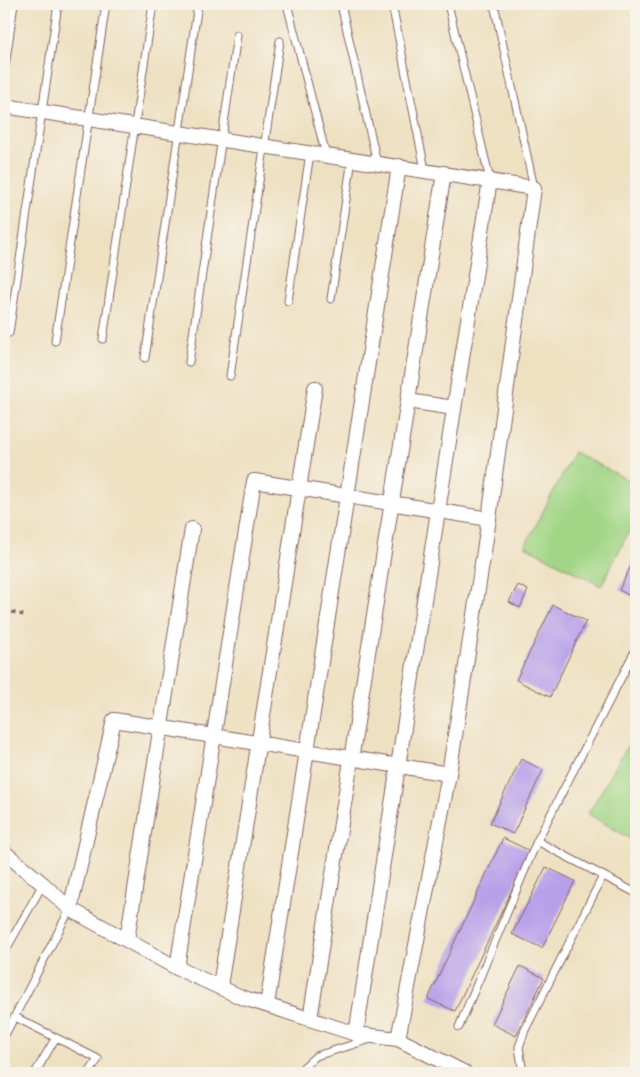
<svg xmlns="http://www.w3.org/2000/svg" width="640" height="1077" viewBox="0 0 640 1077" font-family="'Gochi Hand',sans-serif">
  <style>
    .green { fill: #a2d686; stroke: #767a58 }
    .building { fill: #b7a0e9 }
    .lines { fill: none; stroke-linecap: round; stroke-linejoin: round }
    .lane-casing { stroke: #836360; stroke-width: 9 }
    .street-casing { stroke: #836360; stroke-width: 16 }
    .path { stroke: #836360; stroke-width: 3; stroke-dasharray: 4 4; stroke-linecap: butt }
    .lane { stroke: #fff; stroke-width: 7 }
    .street { stroke: #fff; stroke-width: 14 }
  </style>
  <rect width="100%" height="100%" fill="#f7f3e8"/>
  <filter id="ink" filterUnits="userSpaceOnUse"><feTurbulence type="fractalNoise" baseFrequency=".02" numOctaves="2"/><feDisplacementMap in="SourceGraphic" scale="10" xChannelSelector="R" yChannelSelector="G"/><feConvolveMatrix kernelMatrix="1 2 1 2 8 2 1 2 1" color-interpolation-filters="sRGB"/></filter>
  <filter id="wash" filterUnits="userSpaceOnUse"><feTurbulence type="fractalNoise" baseFrequency=".0096" numOctaves="4" result="noise"/><feDisplacementMap in="SourceGraphic" scale="20" xChannelSelector="R" yChannelSelector="G"/><feGaussianBlur stdDeviation="1.12" result="paint"/><feColorMatrix in="noise" values="0 0 0 0 0 0 0 0 0 0 0 0 0 0 0 0 0 1.4 0 .05"/><feComposite in="paint" operator="in"/></filter>
  <g filter="url(#wash)">
    <rect width="100%" height="100%" fill="#eee1c2"/>
    <g class="green">
      <path d="M 574,452 L 636,484 L 636,518 L 601,586 L 525,546 Z"/>
      <path d="M 636,731 L 636,842 L 588,814 Z"/>
    </g>
    <g id="blocks">
      <g class="building">
        <path d="M 636,556 L 636,599 L 619,590 Z"/>
        <path d="M 518,585 L 528,590 L 520,608 L 509,602 Z"/>
        <path d="M 553,605 L 586,621 L 550,697 L 516,680 Z"/>
        <path d="M 521,759 L 543,770 L 513,834 L 490,823 Z"/>
        <path d="M 503,838 L 530,851 L 455,1011 L 428,999 Z"/>
        <path d="M 546,867 L 575,881 L 542,948 L 512,934 Z"/>
        <path d="M 520,966 L 544,978 L 516,1036 L 492,1024 Z"/>
      </g>
    </g>
  </g>
  <g filter="url(#ink)">
    <use href="#blocks" fill-opacity="0" stroke="#836360" stroke-width="1"/>
    <g class="lines">
      <g class="lane-casing">
        <g id="lane">
          <path d="M 287,4 L 326,155"/>
          <path d="M 341,4 L 377,163"/>
          <path d="M 392,4 L 425,170"/>
          <path d="M 448,4 L 490,180"/>
          <path d="M 494,4 L 534,188"/>
          <path d="M 4,73 L 14,4"/>
          <path d="M 331,299 L 352,159"/>
          <path d="M 288,301 L 310,153"/>
          <path d="M 9,333 L 58,4"/>
          <path d="M 103,339 L 153,4"/>
          <path d="M 55,341 L 106,4"/>
          <path d="M 145,358 L 198,4"/>
          <path d="M 189,362 L 237,35"/>
          <path d="M 230,376 L 280,41"/>
          <path d="M 537,841 L 636,893"/>
          <path d="M 4,953 L 43,884"/>
          <path d="M 15,1017 L 98,1059 L 89,1073"/>
          <path d="M 459,1027 L 537,841 L 636,649"/>
          <path d="M 4,1037 L 70,909"/>
          <path d="M 35,1073 L 55,1039"/>
          <path d="M 297,1073 L 316,1056 L 371,1039"/>
          <path d="M 523,1073 L 519,1047 L 525,1030 L 603,876"/>
        </g>
      </g>
      <g class="street-casing">
        <g id="street">
          <path d="M 4,106 L 534,188 L 489,519 L 449,774 L 398,1039"/>
          <path d="M 408,401 L 454,408"/>
          <path d="M 4,852 L 43,884 L 70,909 L 177,968 L 241,997 L 356,1034 L 398,1039 L 465,1073"/>
          <path d="M 70,909 L 114,720 L 449,774"/>
          <path d="M 127,940 L 192,529"/>
          <path d="M 177,968 L 254,481 L 489,519"/>
          <path d="M 220,986 L 315,388"/>
          <path d="M 267,1005 L 399,166"/>
          <path d="M 310,1019 L 444,173"/>
          <path d="M 356,1034 L 490,180"/>
        </g>
      </g>
      <path class="path" d="M 4,610 L 27,616"/>
      <use href="#lane" class="lane"/>
      <use href="#street" class="street"/>
    </g>
  </g>
  <rect width="640" height="1077" fill="none" stroke="#f7f3e8" stroke-width="20"/>
</svg>
